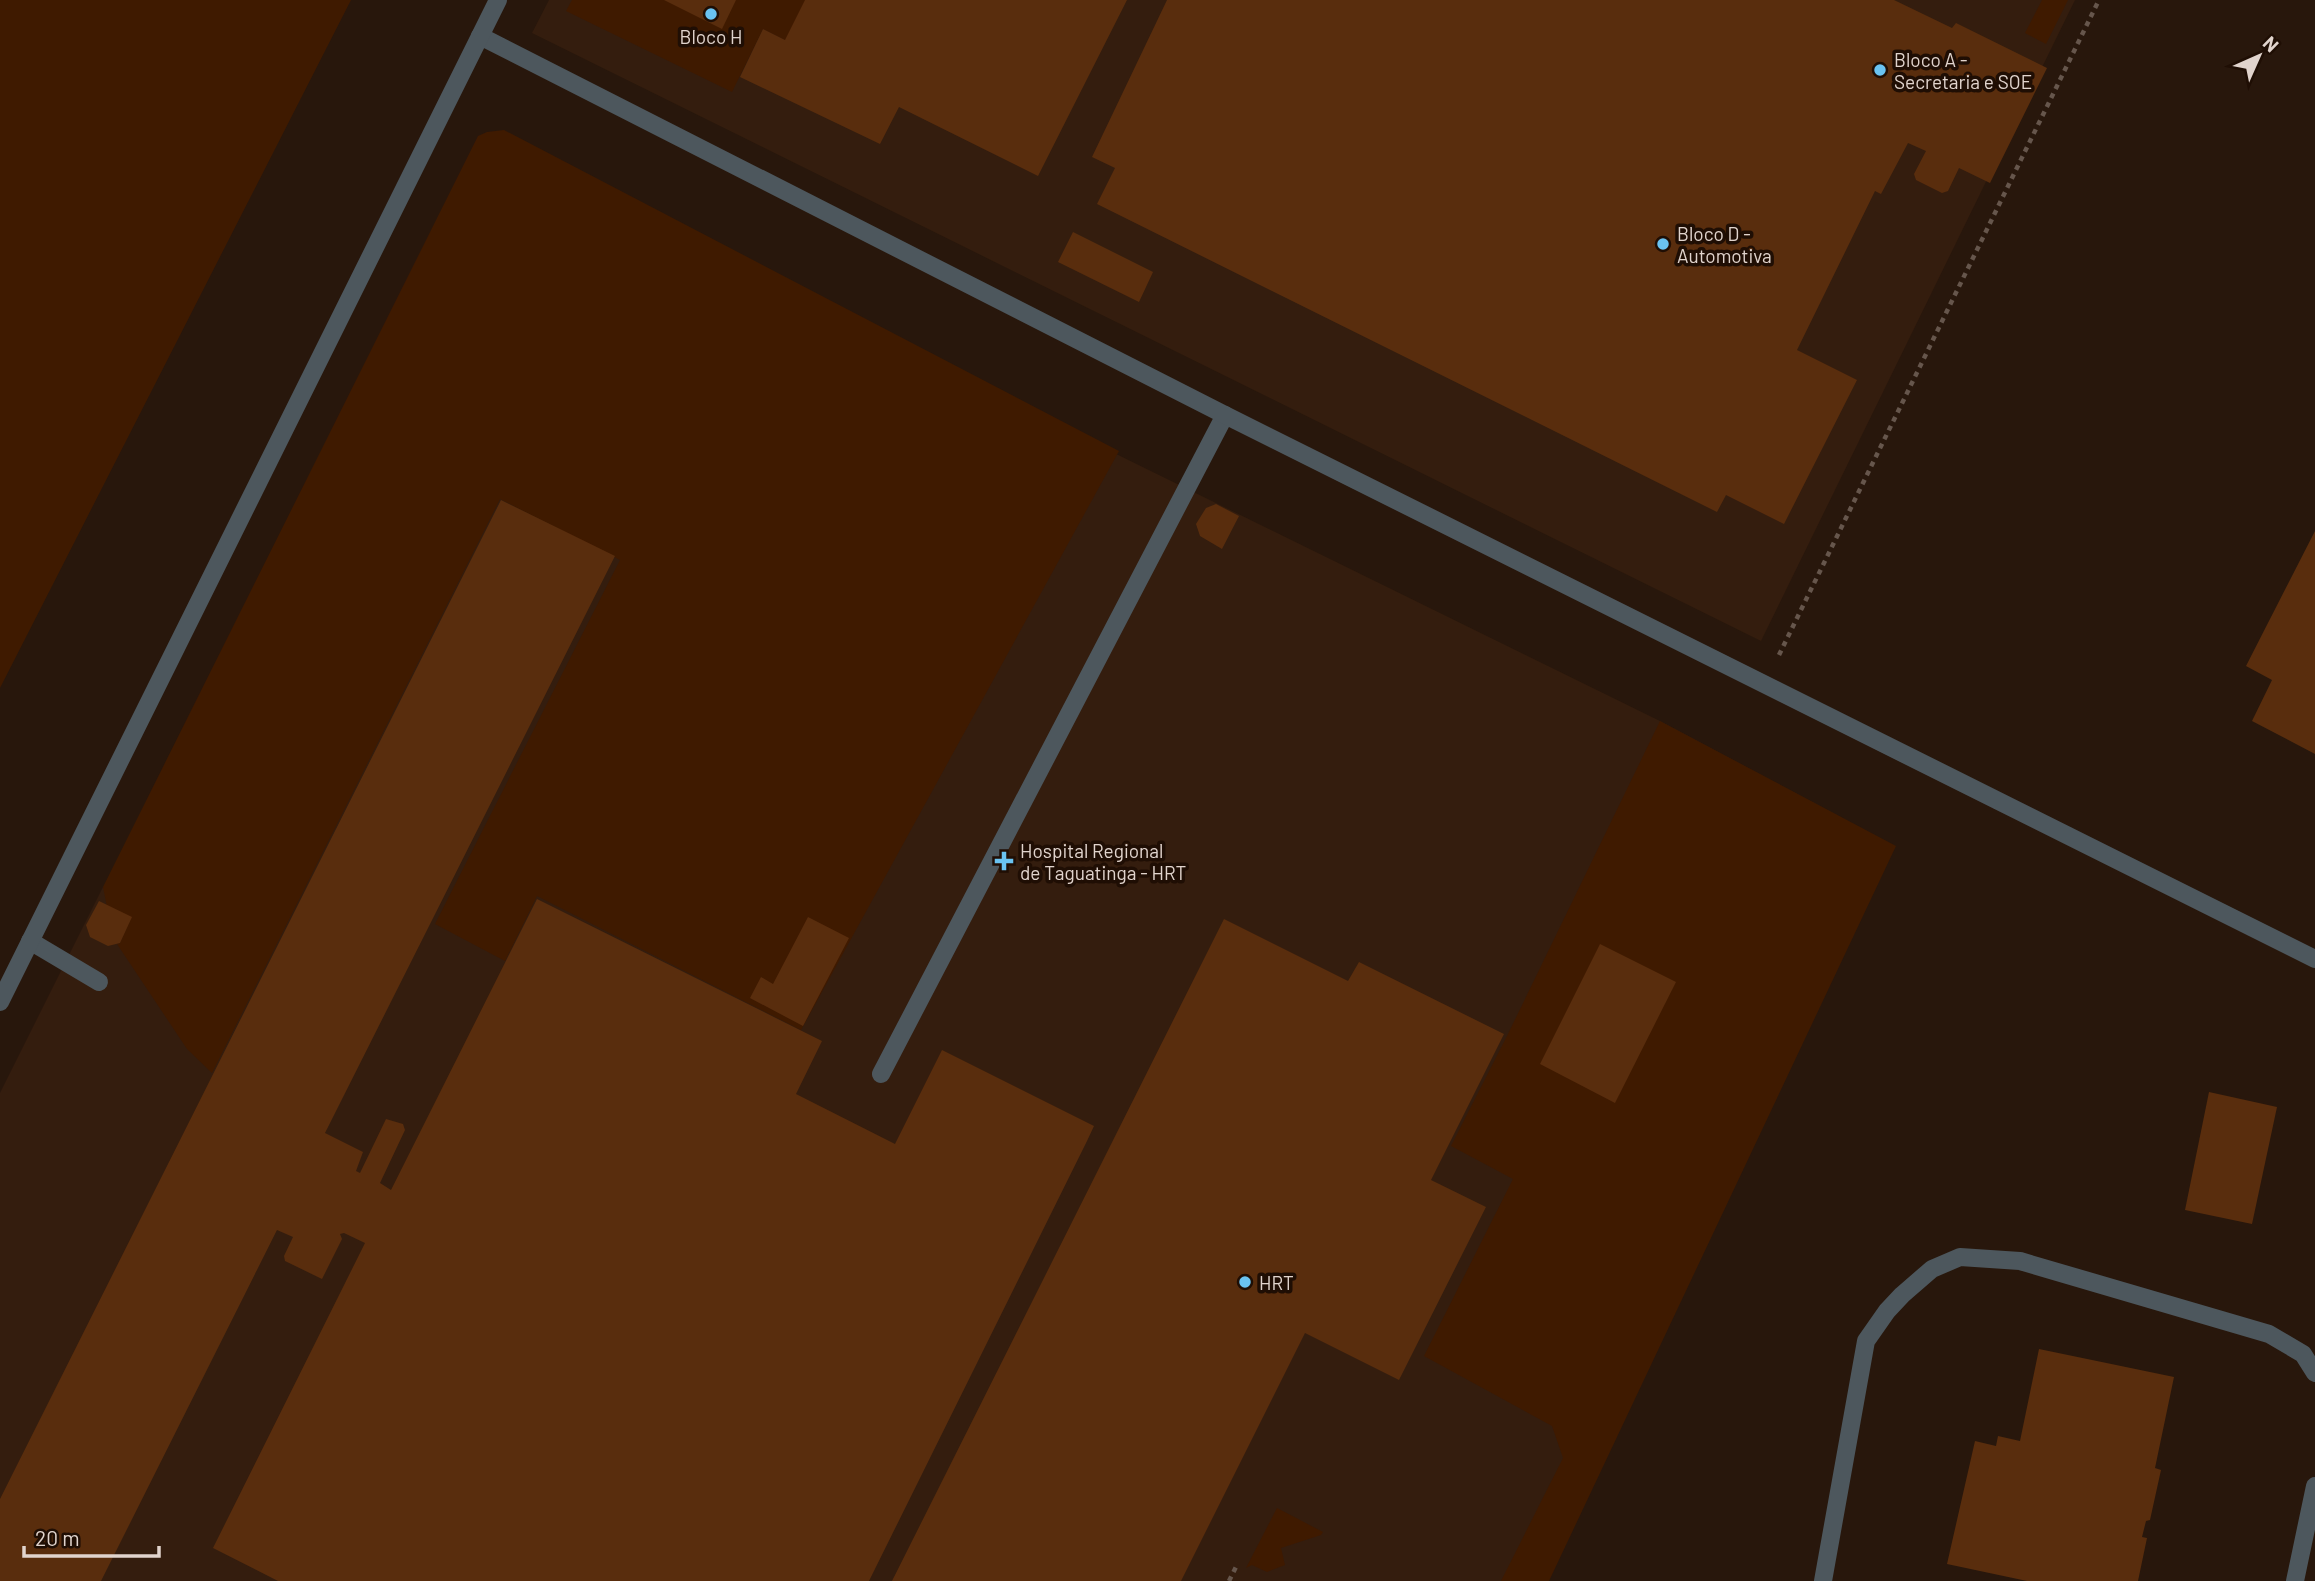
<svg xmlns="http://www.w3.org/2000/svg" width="2315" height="1581" viewBox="0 0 2315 1581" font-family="Barlow,sans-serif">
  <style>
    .built { fill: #341d0e }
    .green { fill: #3f1a00 }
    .building { fill: #592d0d }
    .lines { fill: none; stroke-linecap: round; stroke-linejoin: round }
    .path { stroke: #66564c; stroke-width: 4.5; stroke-dasharray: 5 5; stroke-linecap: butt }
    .service { stroke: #4d575d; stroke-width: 18 }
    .minor { stroke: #4d575d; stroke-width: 18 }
    .tertiary { stroke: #4d575d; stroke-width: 18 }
    .poi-dot { fill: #6ac3f1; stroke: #1f0e04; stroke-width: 2.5 }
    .labels { text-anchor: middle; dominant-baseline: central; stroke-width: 7; stroke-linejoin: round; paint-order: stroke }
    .poi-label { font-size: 19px; fill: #e1d4cd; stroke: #1f0e04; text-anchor: start }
  </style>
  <rect width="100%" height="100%" fill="#28170c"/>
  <g class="built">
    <path d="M 549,0 L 2075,0 L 1761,641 L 532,33 Z"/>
    <path d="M 503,153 L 1660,721 L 1874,835 L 1509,1581 L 0,1581 L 0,1093 L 103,887 L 128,899 Z"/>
  </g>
  <g class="green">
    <path d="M 0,0 L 351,0 L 0,688 Z"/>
    <path d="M 572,0 L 812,0 L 791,43 L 763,29 L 732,92 L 566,11 Z"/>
    <path d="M 2042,0 L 2068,0 L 2046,44 L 2025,33 Z"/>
    <path d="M 504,130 L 1119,451 L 801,1030 L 537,896 L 505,961 L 435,924 L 620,560 L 500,499 L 212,1073 L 187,1049 L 117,944 L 120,943 L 131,918 L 107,907 L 103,887 L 478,136 L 487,132 Z"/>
    <path d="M 1660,721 L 1896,846 L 1549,1581 L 1501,1581 L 1563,1458 L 1552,1426 L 1424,1356 L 1513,1179 L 1451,1146 L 1507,1036 Z"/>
    <path d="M 1277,1508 L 1323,1532 L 1321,1535 L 1281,1548 L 1285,1565 L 1267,1572 L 1252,1565 L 1246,1568 Z"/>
  </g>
  <g class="building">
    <path d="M 664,0 L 736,0 L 722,29 Z"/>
    <path d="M 805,0 L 1127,0 L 1038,176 L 899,107 L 880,144 L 740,77 L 763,29 L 785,40 Z"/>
    <path d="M 1167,0 L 1894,0 L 1952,28 L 1956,23 L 2047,68 L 1990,183 L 1959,168 L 1948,191 L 1942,193 L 1916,180 L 1914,174 L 1926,151 L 1908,143 L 1881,194 L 1875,191 L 1797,350 L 1857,380 L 1784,524 L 1726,495 L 1717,512 L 1097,204 L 1115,168 L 1092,157 Z"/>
    <path d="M 1073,232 L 1153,272 L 1139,302 L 1058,262 Z"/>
    <path d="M 501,500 L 615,556 L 325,1133 L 363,1152 L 356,1171 L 360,1173 L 386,1119 L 403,1124 L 405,1130 L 380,1183 L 391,1190 L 537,899 L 822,1041 L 796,1094 L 895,1144 L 942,1050 L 1094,1126 L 1087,1141 L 869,1581 L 278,1581 L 213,1548 L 365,1243 L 344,1233 L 340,1234 L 342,1239 L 322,1279 L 285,1261 L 284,1256 L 293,1237 L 277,1230 L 101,1581 L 0,1581 L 0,1499 Z"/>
    <path d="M 1216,504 L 1239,516 L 1222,549 L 1200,536 L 1196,524 L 1206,508 Z"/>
    <path d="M 2315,531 L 2315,754 L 2252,721 L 2272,680 L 2246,666 Z"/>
    <path d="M 99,901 L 132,917 L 120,943 L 108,946 L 90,937 L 86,925 Z"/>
    <path d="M 808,917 L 849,938 L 803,1026 L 750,998 L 761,977 L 773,984 Z"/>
    <path d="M 1224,919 L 1348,981 L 1359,962 L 1504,1034 L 1431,1180 L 1486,1207 L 1399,1380 L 1305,1333 L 1181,1581 L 892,1581 Z"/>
    <path d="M 1600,944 L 1676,982 L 1615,1103 L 1540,1064 Z"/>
    <path d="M 2209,1092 L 2277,1107 L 2252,1224 L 2185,1210 Z"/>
    <path d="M 2039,1349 L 2174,1377 L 2155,1468 L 2161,1470 L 2150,1520 L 2146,1521 L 2142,1537 L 2147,1538 L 2138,1581 L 2027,1581 L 1947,1564 L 1975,1441 L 1996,1446 L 1998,1436 L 2020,1441 Z"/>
  </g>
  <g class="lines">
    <g class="path">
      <path d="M 1779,655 L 2099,0"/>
      <path d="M 1229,1581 L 1238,1563"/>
    </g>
    <g class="service">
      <path d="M 30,941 L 99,982"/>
      <path d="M 881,1074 L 1225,415"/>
      <path d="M 1823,1581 L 1866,1341 L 1887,1311 L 1902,1295 L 1932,1269 L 1960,1257 L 2020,1261 L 2269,1334 L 2303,1354 L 2315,1373"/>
      <path d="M 2295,1581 L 2315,1486"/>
    </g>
    <path class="minor" d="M 480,36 L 1225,415 L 2315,959"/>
    <path class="tertiary" d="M 0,1002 L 498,0"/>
  </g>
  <g class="poi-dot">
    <circle cx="711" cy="14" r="7"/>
    <circle cx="1880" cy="70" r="7"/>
    <circle cx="1663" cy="244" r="7"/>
    <path d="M1000.5 850.5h7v7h7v7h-7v7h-7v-7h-7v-7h7z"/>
    <circle cx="1245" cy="1282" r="7"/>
  </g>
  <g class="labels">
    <g class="poi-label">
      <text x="711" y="36" text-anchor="middle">Bloco H</text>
      <text x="1894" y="59">Bloco A -<tspan x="1894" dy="22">Secretaria e SOE</tspan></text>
      <text x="1677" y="233">Bloco D -<tspan x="1677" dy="22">Automotiva</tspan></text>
      <text x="1020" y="850">Hospital Regional<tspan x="1020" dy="22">de Taguatinga - HRT</tspan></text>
      <text x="1259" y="1282">HRT</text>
    </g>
  </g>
  <g transform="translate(2259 56) rotate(45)" stroke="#1f0e04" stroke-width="5" paint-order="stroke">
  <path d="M0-5L12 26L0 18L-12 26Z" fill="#e1d4cd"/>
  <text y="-10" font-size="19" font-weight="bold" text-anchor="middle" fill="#e1d4cd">N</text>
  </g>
  <path d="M24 1546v10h135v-10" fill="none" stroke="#e1d4cd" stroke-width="3.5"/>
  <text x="35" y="1546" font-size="21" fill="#e1d4cd" stroke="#1f0e04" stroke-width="5" paint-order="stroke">20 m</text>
</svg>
